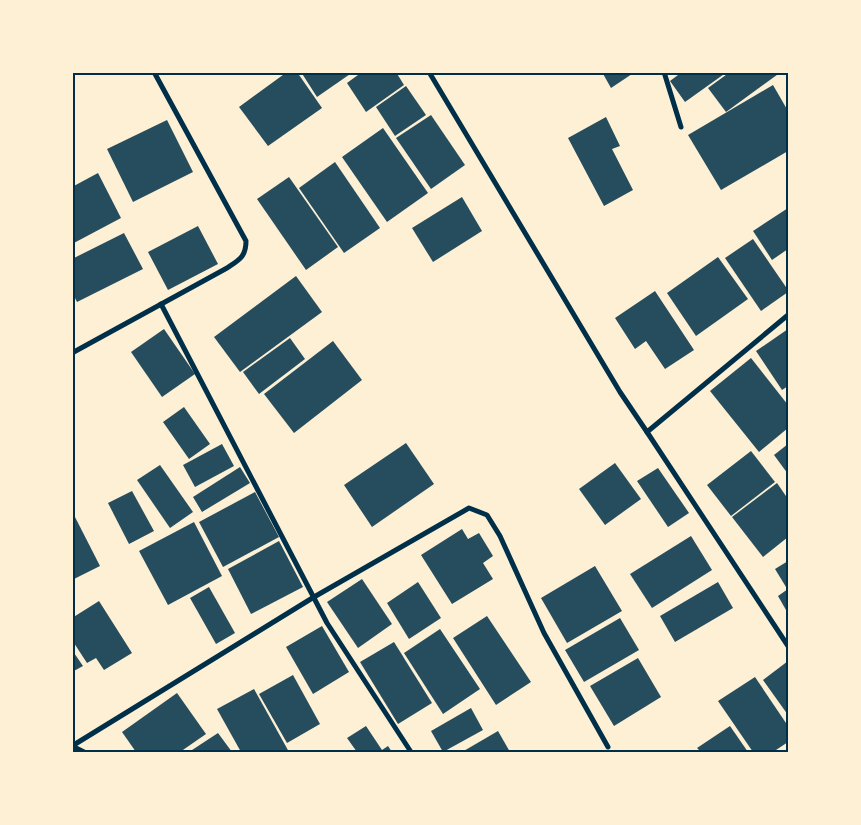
<svg xmlns="http://www.w3.org/2000/svg" width="861" height="825" viewBox="0 0 861 825" font-family="'Crimson Pro',serif">
  <style>
    .building { fill: #264d5e }
    .lines { fill: none; stroke-linecap: round; stroke-linejoin: round }
    .minor { stroke: #003049; stroke-width: 5 }
    .neatline { fill: none; stroke: #003049; stroke-width: 2 }
  </style>
  <rect width="100%" height="100%" fill="#fdf0d5"/>
  <g class="building">
    <path d="M 287,72 L 297,72 L 322,108 L 268,146 L 239,107 Z"/>
    <path d="M 301,72 L 353,72 L 317,97 Z"/>
    <path d="M 362,72 L 396,72 L 404,85 L 366,112 L 347,83 Z"/>
    <path d="M 602,72 L 635,72 L 611,88 Z"/>
    <path d="M 682,72 L 727,72 L 685,102 L 670,81 Z"/>
    <path d="M 730,72 L 781,72 L 726,112 L 708,88 Z"/>
    <path d="M 773,85 L 788,111 L 788,151 L 721,190 L 688,135 Z"/>
    <path d="M 406,86 L 426,115 L 395,136 L 376,107 Z"/>
    <path d="M 431,115 L 465,165 L 431,189 L 396,138 Z"/>
    <path d="M 606,117 L 620,146 L 612,149 L 633,190 L 604,206 L 568,138 Z"/>
    <path d="M 167,120 L 193,172 L 133,202 L 107,149 Z"/>
    <path d="M 383,128 L 428,193 L 387,222 L 342,157 Z"/>
    <path d="M 335,162 L 380,228 L 344,253 L 299,188 Z"/>
    <path d="M 98,173 L 121,218 L 72,244 L 72,187 Z"/>
    <path d="M 289,177 L 338,247 L 306,270 L 257,199 Z"/>
    <path d="M 462,197 L 482,231 L 433,262 L 412,228 Z"/>
    <path d="M 788,208 L 788,249 L 772,260 L 753,231 Z"/>
    <path d="M 198,226 L 218,264 L 168,290 L 148,252 Z"/>
    <path d="M 124,233 L 143,269 L 77,302 L 72,292 L 72,259 Z"/>
    <path d="M 753,239 L 788,290 L 788,292 L 761,311 L 725,258 Z"/>
    <path d="M 718,257 L 748,299 L 696,336 L 667,293 Z"/>
    <path d="M 296,276 L 322,312 L 240,372 L 214,337 Z"/>
    <path d="M 655,291 L 694,350 L 665,369 L 646,341 L 635,349 L 615,318 Z"/>
    <path d="M 164,329 L 195,374 L 162,397 L 131,352 Z"/>
    <path d="M 788,329 L 788,386 L 782,390 L 756,351 Z"/>
    <path d="M 290,338 L 305,359 L 259,394 L 243,372 Z"/>
    <path d="M 333,341 L 362,380 L 294,433 L 264,394 Z"/>
    <path d="M 751,358 L 788,405 L 788,428 L 759,452 L 710,391 Z"/>
    <path d="M 184,407 L 210,444 L 189,459 L 163,422 Z"/>
    <path d="M 406,443 L 434,484 L 372,527 L 344,485 Z"/>
    <path d="M 222,444 L 234,466 L 195,487 L 183,465 Z"/>
    <path d="M 788,444 L 788,474 L 774,455 Z"/>
    <path d="M 751,451 L 775,482 L 731,516 L 707,485 Z"/>
    <path d="M 615,463 L 641,499 L 605,525 L 579,489 Z"/>
    <path d="M 160,465 L 193,512 L 170,528 L 137,480 Z"/>
    <path d="M 240,467 L 250,483 L 202,512 L 193,497 Z"/>
    <path d="M 658,468 L 689,513 L 668,527 L 637,481 Z"/>
    <path d="M 777,483 L 788,499 L 788,537 L 763,557 L 732,517 Z"/>
    <path d="M 132,491 L 154,531 L 129,544 L 108,503 Z"/>
    <path d="M 255,492 L 279,537 L 223,567 L 199,522 Z"/>
    <path d="M 75,517 L 100,566 L 72,580 L 72,518 Z"/>
    <path d="M 194,522 L 222,576 L 168,605 L 139,551 Z"/>
    <path d="M 462,529 L 468,539 L 479,533 L 493,556 L 483,563 L 493,579 L 452,604 L 421,555 Z"/>
    <path d="M 691,536 L 712,570 L 652,608 L 630,574 Z"/>
    <path d="M 279,541 L 303,587 L 251,614 L 228,569 Z"/>
    <path d="M 788,561 L 788,585 L 786,587 L 775,569 Z"/>
    <path d="M 595,566 L 622,611 L 567,643 L 541,598 Z"/>
    <path d="M 362,579 L 392,624 L 358,648 L 327,602 Z"/>
    <path d="M 418,582 L 441,618 L 409,639 L 387,603 Z"/>
    <path d="M 718,582 L 733,608 L 675,642 L 660,616 Z"/>
    <path d="M 209,587 L 235,633 L 216,644 L 190,598 Z"/>
    <path d="M 788,589 L 788,609 L 786,610 L 778,596 Z"/>
    <path d="M 99,601 L 132,653 L 104,670 L 96,658 L 87,663 L 72,640 L 72,618 Z"/>
    <path d="M 487,616 L 531,682 L 496,705 L 453,638 Z"/>
    <path d="M 620,618 L 639,650 L 584,682 L 565,650 Z"/>
    <path d="M 322,626 L 349,672 L 313,694 L 286,647 Z"/>
    <path d="M 440,629 L 480,689 L 443,714 L 404,653 Z"/>
    <path d="M 394,642 L 432,703 L 398,724 L 360,662 Z"/>
    <path d="M 72,650 L 83,666 L 72,672 Z"/>
    <path d="M 638,658 L 661,697 L 614,726 L 590,686 Z"/>
    <path d="M 788,661 L 788,715 L 763,680 Z"/>
    <path d="M 293,675 L 320,724 L 287,743 L 259,694 Z"/>
    <path d="M 755,677 L 788,726 L 788,742 L 773,752 L 753,752 L 718,701 Z"/>
    <path d="M 254,689 L 289,752 L 241,752 L 217,709 Z"/>
    <path d="M 177,693 L 206,734 L 180,752 L 136,752 L 122,732 Z"/>
    <path d="M 471,708 L 483,730 L 443,752 L 431,731 Z"/>
    <path d="M 366,726 L 382,750 L 388,746 L 392,752 L 357,752 L 347,738 Z"/>
    <path d="M 730,726 L 748,752 L 701,752 L 697,748 Z"/>
    <path d="M 498,731 L 510,752 L 462,752 Z"/>
    <path d="M 218,733 L 232,752 L 189,752 Z"/>
  </g>
  <g class="lines">
    <g class="minor">
      <path d="M 429,72 L 620,392 L 647,432 L 788,315"/>
      <path d="M 664,72 L 681,127"/>
      <path d="M 161,304 L 327,623 L 411,752"/>
      <path d="M 72,353 L 227,268 C 239,260 246,257 246,241 L 154,72"/>
      <path d="M 647,432 L 788,646"/>
      <path d="M 72,746 L 314,597 L 469,508 L 487,515 L 500,536 L 544,633 L 608,747"/>
      <path d="M 72,746 L 84,752"/>
    </g>
  </g>
  <rect width="861" height="825" fill="none" stroke="#fdf0d5" stroke-width="148"/>
  <rect x="74" y="74" width="713" height="677" class="neatline"/>
</svg>
